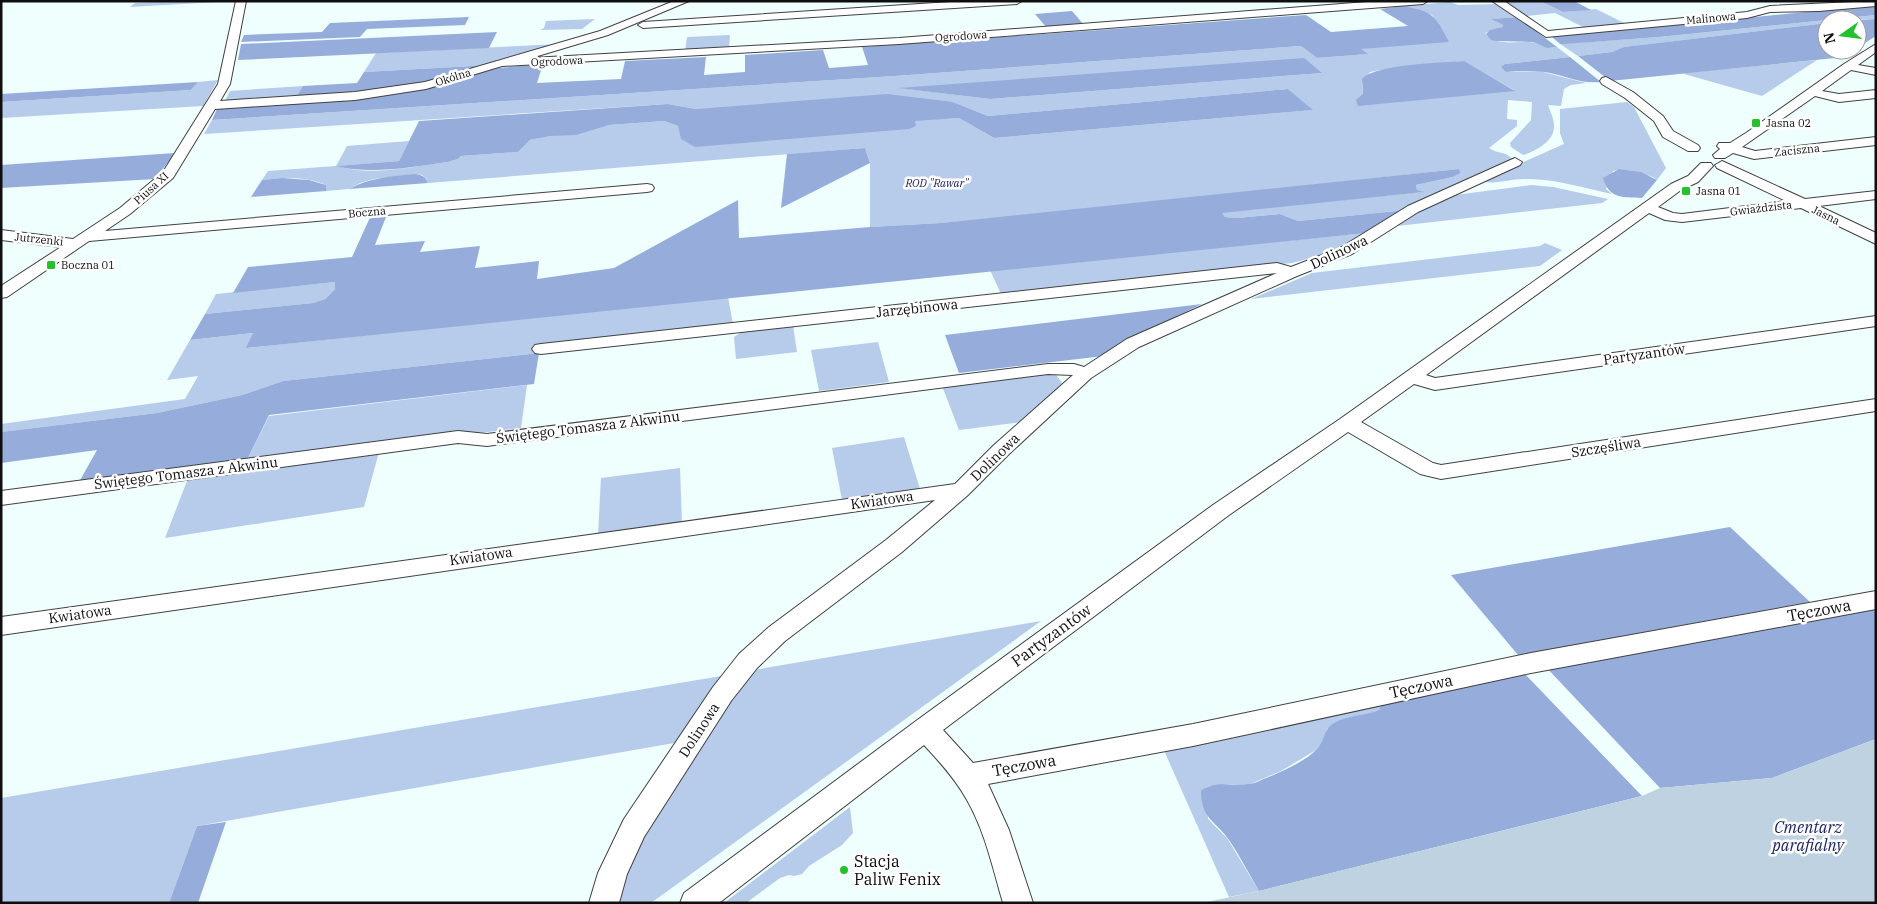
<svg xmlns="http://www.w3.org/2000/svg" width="1877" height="904" viewBox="0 0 1877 904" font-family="'IBM Plex Serif',serif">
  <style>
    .green { fill: #b7cbea; fill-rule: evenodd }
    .forest { fill: #96addb }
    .cemetery { fill: #bfd2e1 }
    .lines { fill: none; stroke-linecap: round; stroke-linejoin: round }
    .minor-casing { stroke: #414141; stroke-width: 2 }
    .minor { fill: #fff; fill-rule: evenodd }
    .poi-dot { fill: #23c12e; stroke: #fff; stroke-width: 2 }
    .labels { text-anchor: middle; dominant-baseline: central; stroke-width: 5; stroke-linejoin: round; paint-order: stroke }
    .far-street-label { font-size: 11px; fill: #0e0e0e; stroke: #fff }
    .far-poi-label { font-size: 11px; fill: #0e0e0e; stroke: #fff; text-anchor: start }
    .far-park-label { font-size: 11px; font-style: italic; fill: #1c2367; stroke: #fff }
    .street-label { font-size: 14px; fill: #0e0e0e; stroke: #fff }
    .near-street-label { font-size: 16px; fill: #0e0e0e; stroke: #fff }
    .near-park-label { font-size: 16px; font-style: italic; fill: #1c2367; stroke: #fff }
    .near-poi-label { font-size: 16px; fill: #0e0e0e; stroke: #fff; text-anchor: start }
  </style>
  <rect width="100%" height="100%" fill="#eefffe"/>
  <g class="green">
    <path d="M 177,1 L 235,1 L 130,7 L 135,3 Z"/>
    <path d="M 1505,1 L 1540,1 L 1563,12 L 1596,9 L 1628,25 L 1587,29 L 1555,13 L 1527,16 Z"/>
    <path d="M 1450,2 L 1458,5 L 1498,4 L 1517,17 L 1492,19 L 1503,25 L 1503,27 L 1485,33 C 1497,47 1514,41 1530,42 C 1541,43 1542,49 1557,47 L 1570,57 L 1505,64 L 1506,72 L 1539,71 L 1586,83 L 1571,85 L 1564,89 L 1561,106 L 1548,105 C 1550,111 1554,119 1554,125 C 1555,142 1535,151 1523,155 L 1511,147 L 1510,143 L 1531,120 L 1532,102 L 1508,100 L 1507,119 L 1517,120 L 1517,126 L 1489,148 C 1497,154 1506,151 1512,159 L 1406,210 L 1298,221 L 1280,214 L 1237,218 L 1225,217 L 1221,212 L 1422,192 L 1417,190 L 1416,185 L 1453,177 L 1461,173 L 1459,169 L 1082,210 L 941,223 L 870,227 L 870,163 L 865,148 L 428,183 L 426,178 L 422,175 L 414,174 L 374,179 L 360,183 L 349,189 L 326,191 L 326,185 C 306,176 283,178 262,180 L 268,171 L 336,166 L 347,146 L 409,141 L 399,161 L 338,166 C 371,177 413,166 448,162 L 458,159 L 461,156 L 518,152 L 530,140 L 609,125 L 664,121 L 678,126 L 681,131 L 959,118 L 994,138 L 1312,110 L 1288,89 L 988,116 L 953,102 L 696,109 L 668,104 L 204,134 L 212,120 L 895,76 L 1301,46 L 1317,58 L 1367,54 L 1360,49 L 1439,24 L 1432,15 L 1403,6 ZM 1463,61 L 1514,90 L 1363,95 L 1362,83 L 1370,72 L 1380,70 ZM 1322,73 L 990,99 L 901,88 Z"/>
    <path d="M 1876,15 L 1876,19 L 1827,20 L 1827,23 L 1625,47 L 1612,52 L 1578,56 L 1560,44 L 1659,37 Z"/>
    <path d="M 595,19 L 582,29 L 540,30 L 544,28 L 546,21 Z"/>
    <path d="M 730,35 L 729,50 L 685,52 L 687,37 Z"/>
    <path d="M 559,44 L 491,65 L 364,72 L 376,53 Z"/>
    <path d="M 1817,60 L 1762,96 L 1684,74 L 1685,73 Z"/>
    <path d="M 218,80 L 203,106 L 1,118 L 1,102 L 191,90 L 198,82 Z"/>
    <path d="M 303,86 L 295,98 L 225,101 L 230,91 Z"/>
    <path d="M 1627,102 L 1634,107 L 1666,168 L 1657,180 L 1653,177 C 1640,173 1627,167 1613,171 L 1606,189 L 1612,194 C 1584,188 1553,178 1524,179 C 1509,179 1495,185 1481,181 L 1564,144 L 1560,133 L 1560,109 Z"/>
    <path d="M 1531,185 L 1553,187 L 1608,199 L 1602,203 L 1397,226 L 1428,205 L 1455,195 Z"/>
    <path d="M 1376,232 C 1349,246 1322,256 1292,263 L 1001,294 L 990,270 Z"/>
    <path d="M 1545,243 L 1562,250 L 1540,266 L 1251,299 L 1312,273 L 1540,246 Z"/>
    <path d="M 335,282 L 335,289 L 325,299 L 313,303 L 205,314 L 216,294 Z"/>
    <path d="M 728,297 L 733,324 L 539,353 L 283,381 L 242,395 L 157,413 L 1,432 L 1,424 L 185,399 L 198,376 L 167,380 L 190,340 L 254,333 L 247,348 Z"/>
    <path d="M 793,325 L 797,352 L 736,359 L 734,337 L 745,330 Z"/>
    <path d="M 878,342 L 889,382 L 819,391 L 811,350 Z"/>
    <path d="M 1054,372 L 1062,383 L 1060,389 L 1022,422 L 959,430 L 942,386 Z"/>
    <path d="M 527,385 L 521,428 L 246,462 L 269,416 Z"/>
    <path d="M 904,437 L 920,489 L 842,500 L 832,448 Z"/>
    <path d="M 379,452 L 364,507 L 165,538 L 187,481 Z"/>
    <path d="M 680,468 L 682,523 L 598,535 L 601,478 Z"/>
    <path d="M 1041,621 L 651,903 L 613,903 L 634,844 L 748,671 Z"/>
    <path d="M 727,675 L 680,742 L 197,826 L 169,903 L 1,903 L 1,798 Z"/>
    <path d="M 1383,700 L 1379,710 L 1327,729 L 1324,742 L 1316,750 L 1281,771 L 1248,785 L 1229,784 L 1206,787 L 1208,819 L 1227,838 L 1259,891 L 1229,897 L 1162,746 Z"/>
    <path d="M 850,807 L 853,833 L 842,845 L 809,866 L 802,874 L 794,876 L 789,875 L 780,878 L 746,903 L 724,903 Z"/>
  </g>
  <g class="forest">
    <path d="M 1540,1 L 1574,1 L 1591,10 L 1563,12 Z"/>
    <path d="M 1876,5 L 1876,15 L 1659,37 L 1565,44 L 1560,44 L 1552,37 Z"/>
    <path d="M 1403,6 C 1434,12 1435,15 1449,42 L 1361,49 L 1368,54 L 1317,58 L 1301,46 L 895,76 L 212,120 L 217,109 L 229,105 L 427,89 L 486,69 L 543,64 L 537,83 L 621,79 L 625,61 L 706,57 L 704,75 L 745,72 L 745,55 L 823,50 L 829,68 L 868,65 L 862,47 L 1306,15 L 1331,32 L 1408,26 L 1380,9 Z"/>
    <path d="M 1072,11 L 1085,26 L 1047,28 L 1035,14 Z"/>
    <path d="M 469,17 L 465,25 L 367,29 L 360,37 L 241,42 L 244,35 L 322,32 L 330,23 Z"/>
    <path d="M 1517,17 L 1557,47 L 1547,48 L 1533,42 L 1496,41 L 1491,40 L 1486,34 L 1490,30 L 1503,27 L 1503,25 L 1491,19 Z"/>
    <path d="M 1876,19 L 1876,36 L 1857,48 L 1857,20 Z"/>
    <path d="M 1827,23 L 1827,50 L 1855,50 L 1845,57 L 1610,81 L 1578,56 L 1612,52 L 1624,47 Z"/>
    <path d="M 497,32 L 489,48 L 238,60 L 241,44 Z"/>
    <path d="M 1570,57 L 1601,82 C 1580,84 1570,77 1550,73 C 1535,70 1521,71 1506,72 L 1501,67 L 1505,64 Z"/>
    <path d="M 1304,58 L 1322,73 L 990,99 L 898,88 Z"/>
    <path d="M 1464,61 L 1515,91 L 1358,106 L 1356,100 L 1363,94 L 1362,79 C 1375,64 1441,63 1464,61 Z"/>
    <path d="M 491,65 L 401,88 L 295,98 L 303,86 L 357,83 L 364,72 Z"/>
    <path d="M 198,82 L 191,90 L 1,102 L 1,94 Z"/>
    <path d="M 1288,89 L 1313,110 L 994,138 L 959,118 L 915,121 L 916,126 L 909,129 L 695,147 L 681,139 L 678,126 L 664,121 L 609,125 L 576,135 L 551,136 L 530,140 L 518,152 L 461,156 L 458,159 L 448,162 C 412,167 371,175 336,166 L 399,161 L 419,121 L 668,104 L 696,109 L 887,94 L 953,102 L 988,116 Z"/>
    <path d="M 865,148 L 870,163 L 781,208 L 787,154 Z"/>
    <path d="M 175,153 L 155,179 L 1,188 L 1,165 Z"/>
    <path d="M 1459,169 L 1461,173 L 1453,177 L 1416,185 L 1417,190 L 1424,192 L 1222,213 L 1225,217 L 1237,218 L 1280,214 L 1298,221 L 1406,210 L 1376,232 L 246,348 L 253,333 L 190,340 L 205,314 L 313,303 L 325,299 L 335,289 L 335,282 L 233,293 L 248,267 L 352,257 L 372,213 L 388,212 L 375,245 L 425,241 L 420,252 L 480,246 L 475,268 L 539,261 L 537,279 L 614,268 L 738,200 L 739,238 L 870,227 L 941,223 Z"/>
    <path d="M 1619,169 L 1641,172 L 1657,180 L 1642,198 C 1622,197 1609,199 1603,178 Z"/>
    <path d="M 414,174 C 421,175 425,175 428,183 L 349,189 C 369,178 391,176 414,174 Z"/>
    <path d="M 282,178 L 309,180 L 326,185 L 326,191 L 251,197 L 262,180 Z"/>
    <path d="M 1202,304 L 1140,334 L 1104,356 L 959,373 L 945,335 Z"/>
    <path d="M 539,353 L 534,384 L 269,415 L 246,462 L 79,482 L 97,450 L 1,463 L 1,432 L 157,413 L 242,395 L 283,381 Z"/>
    <path d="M 1730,527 L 1810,602 L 1518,655 L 1451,575 Z"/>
    <path d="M 1876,603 L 1876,739 L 1772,778 L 1660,788 L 1544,665 Z"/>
    <path d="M 1523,672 L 1642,796 L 1259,891 C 1249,874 1240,856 1229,840 C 1216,821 1201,819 1201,791 C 1216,778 1240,789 1257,782 C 1275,774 1305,763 1318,748 C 1325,740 1324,728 1334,723 C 1347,715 1365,716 1379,710 L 1383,700 Z"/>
    <path d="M 226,822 L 198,903 L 169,903 L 197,826 Z"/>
  </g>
  <path class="cemetery" d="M 1876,739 L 1876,903 L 1202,903 L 1259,891 L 1642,796 L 1660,788 L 1772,778 Z"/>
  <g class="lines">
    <g class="minor-casing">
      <g id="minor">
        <path d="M 236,1 L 246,1 L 230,84 L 220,101 L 355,92 L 425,82 L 600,31 L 674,1 L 689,1 L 608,35 L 531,58 L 899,38 L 1380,1 L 1428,1 L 1423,4 L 899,44 L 502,66 L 426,89 L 355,100 L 215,109 L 173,178 L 130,214 L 105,231 L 647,184 L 652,185 L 654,188 L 652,191 L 647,192 L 89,241 L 7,297 L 1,298 L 1,286 L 61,247 L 1,240 L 1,230 L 73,239 L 120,208 L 163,172 L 218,84 Z"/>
        <path d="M 966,1 L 1022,1 L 1017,4 L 643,28 L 638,25 L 643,22 Z"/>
        <path d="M 1492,1 L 1504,1 L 1548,31 L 1747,12 L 1770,6 L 1876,1 L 1876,6 L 1819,11 L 1770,12 L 1747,18 L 1546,37 Z"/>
        <path d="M 1876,44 L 1876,52 L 1858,65 L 1876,68 L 1876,75 L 1851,70 L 1822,91 L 1839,94 L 1876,90 L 1876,98 L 1839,102 L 1815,96 L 1742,147 L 1755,151 L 1876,137 L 1876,145 L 1754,159 L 1733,153 L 1725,158 L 1715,158 L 1713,155 L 1720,149 L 1717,146 L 1719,143 L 1730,143 L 1746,133 L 1844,64 Z"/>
        <path d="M 1606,77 L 1633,92 L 1663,116 L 1673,131 L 1698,145 L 1700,148 L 1698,151 L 1688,151 L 1663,137 L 1654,121 L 1625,98 L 1602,84 L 1600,81 L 1602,78 Z"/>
        <path d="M 1515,158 L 1522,162 L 1520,165 L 1418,212 L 1352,254 L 1297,276 L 1139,347 L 1091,378 L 1008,455 L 968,495 L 902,552 L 785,641 L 757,668 L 731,701 L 644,837 L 627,874 L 619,903 L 589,903 L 598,873 L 624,819 L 713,687 L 739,654 L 769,627 L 886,540 L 935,500 L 1,635 L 1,617 L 955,484 L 994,445 L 1073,375 L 1048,374 L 487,446 L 458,443 L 1,505 L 1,491 L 458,431 L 487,434 L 1048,364 L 1074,364 L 1084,367 L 1127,339 L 1277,273 L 541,354 L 535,353 L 532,349 L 535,345 L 541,344 L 1277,263 L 1291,267 L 1340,248 L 1408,206 Z"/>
        <path d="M 1722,161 L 1805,199 L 1876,191 L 1876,199 L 1819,206 L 1876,233 L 1876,244 L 1801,208 L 1682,222 L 1665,220 L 1649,213 L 1426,375 L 1435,378 L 1876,316 L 1876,326 L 1435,390 L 1414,384 L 1361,422 L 1433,463 L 1441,465 L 1876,399 L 1876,411 L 1441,479 L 1420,474 L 1348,432 L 1229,515 L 943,730 L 973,763 L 1193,724 L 1531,653 L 1876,591 L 1876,609 L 1531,673 L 1193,746 L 988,784 L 1009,830 L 1033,903 L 1003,903 C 993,869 985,831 967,800 C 956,780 940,762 924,745 L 719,903 L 680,903 L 684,893 L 916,721 L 1213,505 L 1340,419 L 1671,184 L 1688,176 L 1701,163 L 1711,163 L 1713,166 L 1698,182 L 1681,190 L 1658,207 L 1673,213 L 1682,214 L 1786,201 L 1717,168 L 1715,165 Z"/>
      </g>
    </g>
    <use href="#minor" class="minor"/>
  </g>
  <g class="poi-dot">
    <rect x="1751" y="118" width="10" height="10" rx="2.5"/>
    <rect x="1681" y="186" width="10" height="10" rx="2.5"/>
    <rect x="46" y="260" width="10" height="10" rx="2.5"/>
    <circle cx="844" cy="870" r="5"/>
  </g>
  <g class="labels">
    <g class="far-street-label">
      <text transform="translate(1711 18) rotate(-5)">Malinowa</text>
      <text transform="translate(961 36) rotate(-4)">Ogrodowa</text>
      <text transform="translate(557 61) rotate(-3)">Ogrodowa</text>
      <text transform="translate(453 77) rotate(-17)">Okólna</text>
      <text transform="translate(1797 150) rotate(-6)">Zaciszna</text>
      <text transform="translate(151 188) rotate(-42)">Piusa XI</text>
      <text transform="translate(1761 208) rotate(-7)">Gwiaździsta</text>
      <text transform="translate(367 212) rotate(-5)">Boczna</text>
      <text transform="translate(1826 215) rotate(26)">Jasna</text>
      <text transform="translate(39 239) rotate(6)">Jutrzenki</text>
    </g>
    <g class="far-poi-label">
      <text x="1766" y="123">Jasna 02</text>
      <text x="1696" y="191">Jasna 01</text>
      <text x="61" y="265">Boczna 01</text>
    </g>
    <g class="far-park-label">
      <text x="937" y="183">ROD "Rawar"</text>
    </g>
    <g class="street-label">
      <text transform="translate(1339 252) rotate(-25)">Dolinowa</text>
      <text transform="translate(917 308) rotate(-6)">Jarzębinowa</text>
      <text transform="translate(1644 354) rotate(-8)">Partyzantów</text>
      <text transform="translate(588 427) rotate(-7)">Świętego Tomasza z Akwinu</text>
      <text transform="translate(1606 447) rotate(-9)">Szczęśliwa</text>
      <text transform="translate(995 457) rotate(-44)">Dolinowa</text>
      <text transform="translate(186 473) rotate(-7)">Świętego Tomasza z Akwinu</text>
      <text transform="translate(882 500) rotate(-8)">Kwiatowa</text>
      <text transform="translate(481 556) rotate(-8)">Kwiatowa</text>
      <text transform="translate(80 614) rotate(-8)">Kwiatowa</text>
      <text transform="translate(699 730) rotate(-57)">Dolinowa</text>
    </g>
    <g class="near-street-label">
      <text transform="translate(1819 610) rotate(-10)">Tęczowa</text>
      <text transform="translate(1051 635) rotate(-36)">Partyzantów</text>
      <text transform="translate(1421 686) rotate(-12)">Tęczowa</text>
      <text transform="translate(1024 765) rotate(-10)">Tęczowa</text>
    </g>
    <g class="near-park-label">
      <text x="1808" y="827">Cmentarz<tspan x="1808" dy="18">parafialny</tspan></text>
    </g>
    <g class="near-poi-label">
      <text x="854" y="861">Stacja<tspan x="854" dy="18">Paliw Fenix</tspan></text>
    </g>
  </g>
  <rect width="1877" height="904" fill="none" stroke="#0e0e0e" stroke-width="5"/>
  <g transform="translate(1842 35) rotate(256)"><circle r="24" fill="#ffffff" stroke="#9f9f9f"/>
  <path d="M0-4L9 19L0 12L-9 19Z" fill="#23c12e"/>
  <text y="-8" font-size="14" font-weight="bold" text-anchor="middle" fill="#0e0e0e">N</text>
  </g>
</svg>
